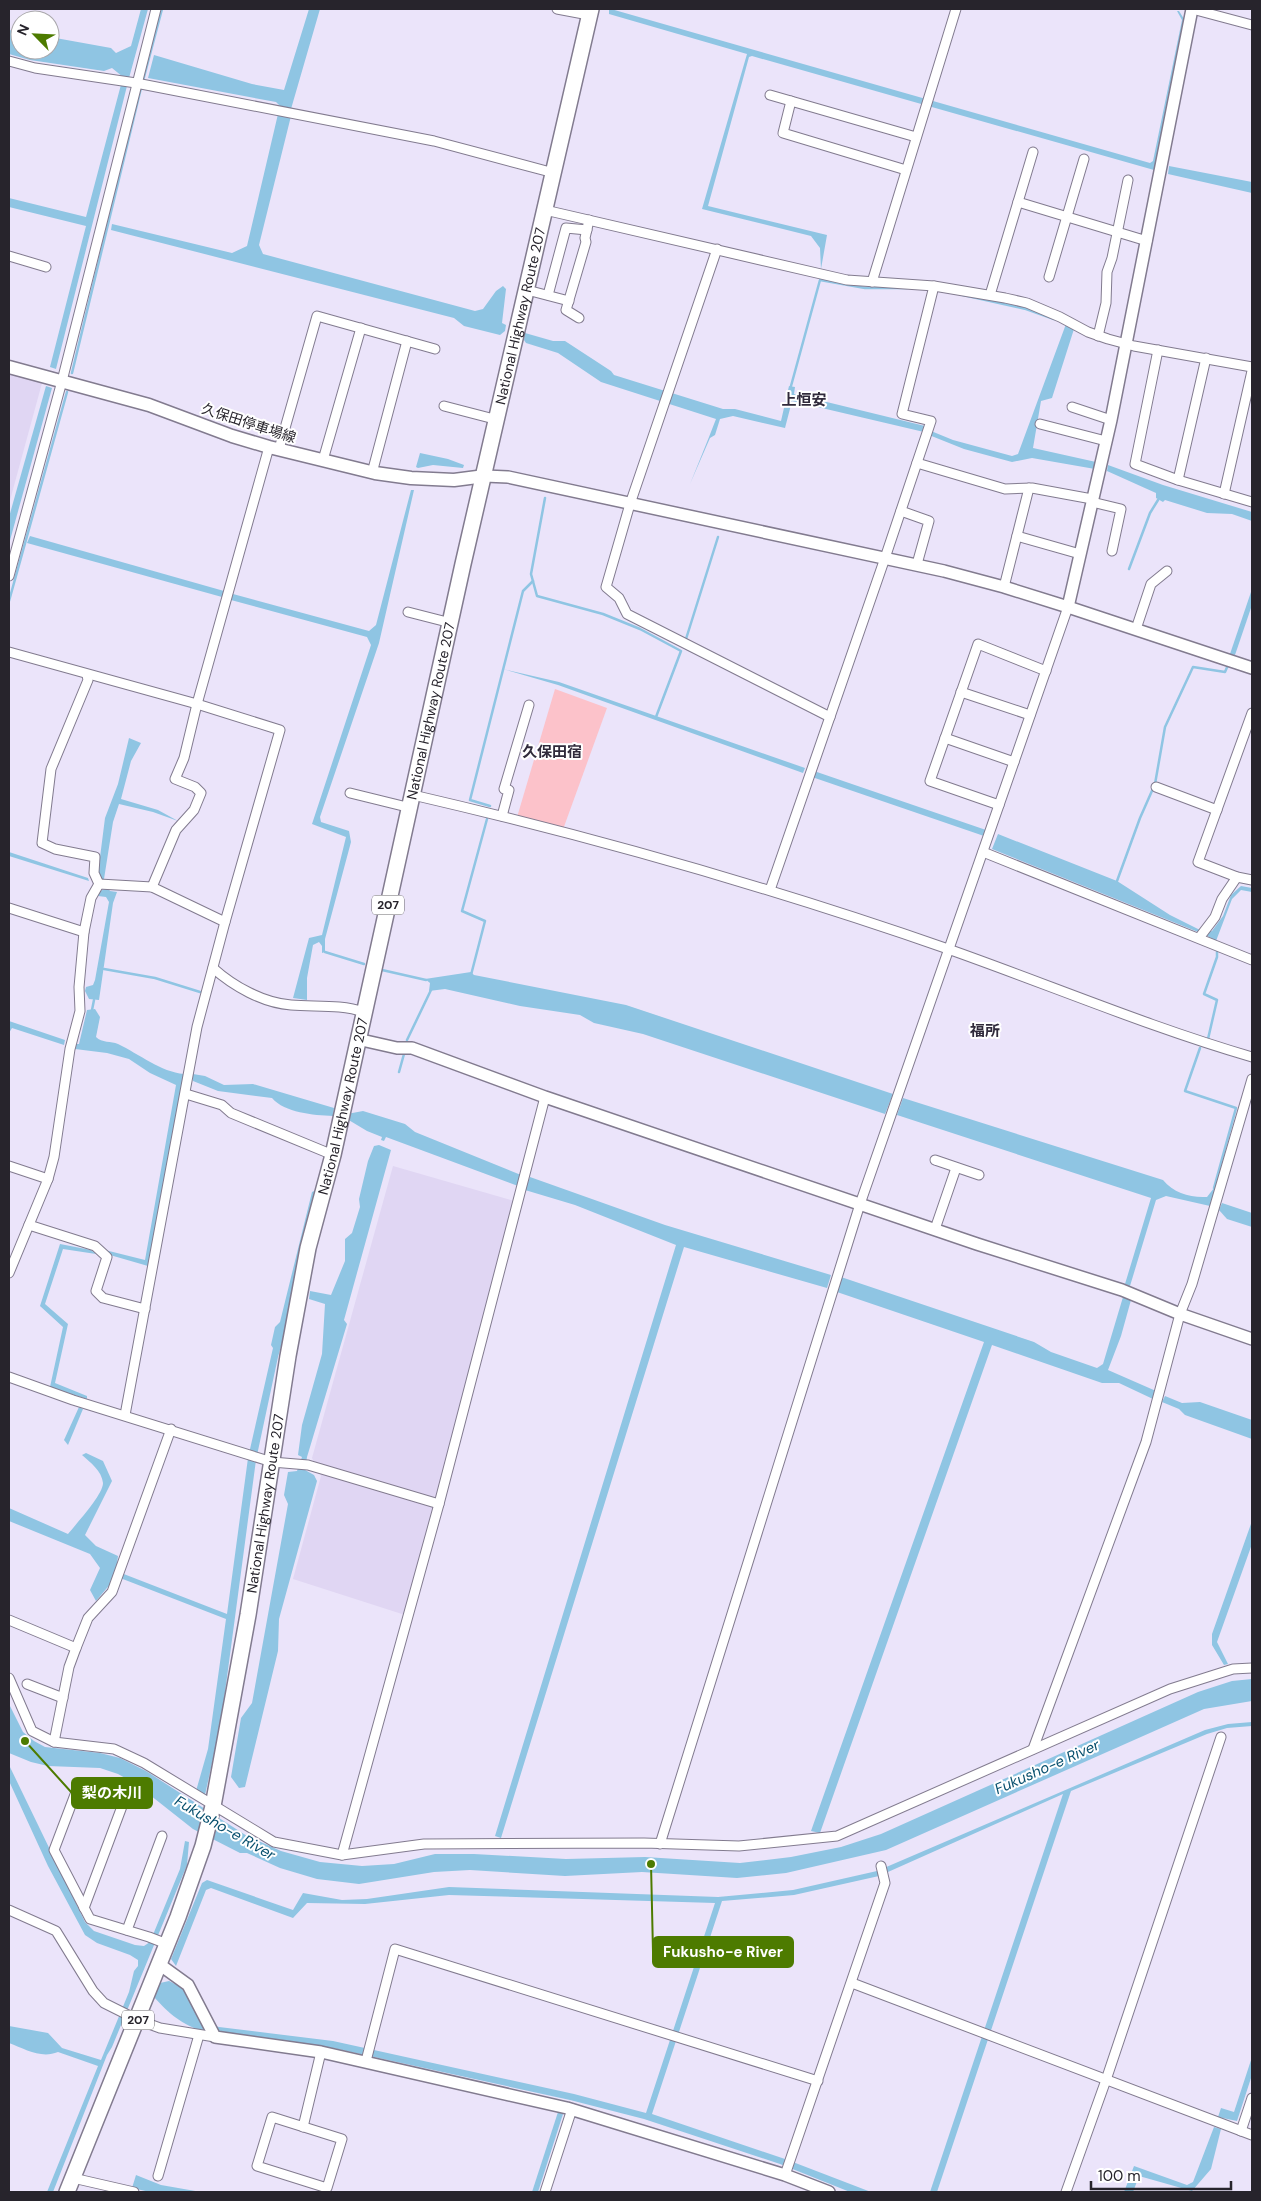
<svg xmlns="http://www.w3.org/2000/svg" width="1261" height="2201" viewBox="0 0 1261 2201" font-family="'DM Sans','Noto Sans JP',sans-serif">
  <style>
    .built { fill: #e0d6f3 }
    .green { fill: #fcc2ca }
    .water { fill: #8fc5e3 }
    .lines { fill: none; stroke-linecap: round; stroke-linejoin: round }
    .stream { stroke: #8fc5e3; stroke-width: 2.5 }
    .minor-casing { stroke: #827b8f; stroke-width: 11 }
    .tertiary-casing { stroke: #827b8f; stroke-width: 14 }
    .secondary-casing { stroke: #827b8f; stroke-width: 15 }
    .trunk-casing { stroke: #827b8f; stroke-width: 18 }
    .minor { stroke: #fff; stroke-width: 9 }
    .tertiary { stroke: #fff; stroke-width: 11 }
    .secondary { stroke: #fff; stroke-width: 12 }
    .trunk { stroke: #fff; stroke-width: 15 }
    .labels { text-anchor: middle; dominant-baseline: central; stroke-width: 4; stroke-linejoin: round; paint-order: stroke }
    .shield { fill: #fff; stroke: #68666b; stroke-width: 1 }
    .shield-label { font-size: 12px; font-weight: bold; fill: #27242c }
    .street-label { font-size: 14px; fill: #27242c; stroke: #fff }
    .neighbourhood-label { font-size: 15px; font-weight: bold; fill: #302a3b; stroke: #fff }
    .water-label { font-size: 15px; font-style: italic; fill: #08506e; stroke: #fff }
    .leader { fill: none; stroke: #4d7b00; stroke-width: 2 }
    .callout-dot { fill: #4d7b00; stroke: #fff; stroke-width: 2 }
    .callout { fill: #4d7b00; stroke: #4d7b00; stroke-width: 2 }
    .callout-label { font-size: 15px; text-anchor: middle; font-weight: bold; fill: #fff }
  </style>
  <rect width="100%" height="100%" fill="#ebe4fa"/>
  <g class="built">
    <path d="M 9,374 L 42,383 L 9,504 Z"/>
    <path d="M 393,1166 L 514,1201 L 405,1615 L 293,1579 L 321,1476 L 312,1458 Z"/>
  </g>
  <path class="green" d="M 555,689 L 607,708 L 561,835 L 515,824 Z"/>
  <g class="water">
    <path d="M 141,9 L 148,9 L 129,78 L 56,369 L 50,367 L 86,226 L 9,207 L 9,198 L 86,217 L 123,77 L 112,68 L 104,71 L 30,60 L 9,54 L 9,30 L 20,32 L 20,50 L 50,50 L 50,37 L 111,48 L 116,53 L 131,46 Z"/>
    <path d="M 309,9 L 320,9 L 291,109 L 280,106 L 276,102 L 148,78 L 154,55 L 252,84 L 284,90 Z"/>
    <path d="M 611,9 L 1150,163 L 1153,161 L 1182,20 L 1177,11 L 1179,11 L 1184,19 L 1154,170 L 752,56 L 749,57 L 708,206 L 827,235 L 821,269 L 820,248 L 811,236 L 702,209 L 747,54 L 609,14 L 609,10 Z"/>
    <path d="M 278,114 L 291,116 L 259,245 L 263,254 L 475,311 L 483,309 L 496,291 L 503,286 L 506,289 L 502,323 L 506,325 L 505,331 L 500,335 L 464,326 L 454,318 L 111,230 L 112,224 L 232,253 L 247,246 Z"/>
    <path d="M 1169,166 L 1252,182 L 1252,193 L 1168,174 Z"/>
    <path d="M 1066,324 L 1074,329 L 1052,398 L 1041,401 L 1033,448 L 1096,462 L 1095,469 L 1032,458 L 1012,462 L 964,449 L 929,435 L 931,431 L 953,440 L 1012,456 L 1018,454 Z"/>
    <path d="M 525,333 L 553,341 L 565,341 L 611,371 L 614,375 L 723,409 L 735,409 L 781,421 L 789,386 L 795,387 L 794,394 L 925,426 L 924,432 L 792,401 L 785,428 L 733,416 L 720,419 L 715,435 L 710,438 L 690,484 L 709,437 L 716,419 L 601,382 L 558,353 L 526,343 L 524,340 Z"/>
    <path d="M 46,386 L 52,388 L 9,544 L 9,517 Z"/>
    <path d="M 420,453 L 448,459 L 464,465 L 463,468 L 433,465 L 418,468 L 416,467 Z"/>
    <path d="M 1108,465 L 1163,485 L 1252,512 L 1252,521 L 1232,514 L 1207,513 L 1165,500 L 1163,502 L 1156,498 L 1156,493 L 1107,471 Z"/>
    <path d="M 411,490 L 414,490 L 379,643 L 320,817 L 321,822 L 349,831 L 351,842 L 325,939 L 325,952 L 322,953 L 322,946 L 319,942 L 313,945 L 307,978 L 307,1000 L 293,998 L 309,938 L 322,935 L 346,837 L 312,824 L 371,645 L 367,637 L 231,600 L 233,594 L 369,631 L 376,625 Z"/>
    <path d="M 30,536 L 224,591 L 222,597 L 27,543 Z"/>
    <path d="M 1252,589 L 1252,605 L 1235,655 L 1230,654 Z"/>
    <path d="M 503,669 L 559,682 L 805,768 L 803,773 L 558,685 Z"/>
    <path d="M 129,738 L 141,743 L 131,761 L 121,799 L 158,810 L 178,821 L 153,812 L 119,804 L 113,822 L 104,879 L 101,879 L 98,873 L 105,818 L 118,784 Z"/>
    <path d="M 814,771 L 986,830 L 984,836 L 812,777 Z"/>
    <path d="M 998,834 L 1117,881 L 1170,915 L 1200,930 L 1198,932 L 992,849 Z"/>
    <path d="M 9,852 L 88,878 L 89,881 L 9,856 Z"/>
    <path d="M 1241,886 L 1252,888 L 1252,892 L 1241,890 L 1232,899 L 1216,941 L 1204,934 L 1206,932 L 1212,931 L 1223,916 L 1231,895 Z"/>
    <path d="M 108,888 L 110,891 L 117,892 L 113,903 L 99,1000 L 89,999 L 85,991 L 86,987 L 93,985 L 95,980 L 109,902 L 106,897 L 98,896 L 100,891 Z"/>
    <path d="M 471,972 L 474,975 L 626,1005 L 893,1094 L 885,1114 L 643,1034 L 594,1023 L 580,1015 L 520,1006 L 445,989 L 429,991 L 430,983 L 425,979 Z"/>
    <path d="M 95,1009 L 100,1017 L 96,1037 C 102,1043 111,1041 118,1044 C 139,1054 161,1072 184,1074 L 148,1266 L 110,1255 L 105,1250 L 145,1260 L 176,1085 L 150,1073 L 129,1059 L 107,1053 L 75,1049 L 76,1044 L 79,1044 L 87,1010 Z"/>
    <path d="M 9,1021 L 65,1040 L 64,1045 L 12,1028 L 9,1033 Z"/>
    <path d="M 193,1074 L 205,1076 L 224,1085 L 253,1084 L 334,1108 L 333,1116 C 313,1115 285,1113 272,1098 L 218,1091 L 193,1081 Z"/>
    <path d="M 903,1098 L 1163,1180 C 1174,1193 1190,1198 1207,1197 L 1214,1188 L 1214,1195 L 1210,1206 L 1166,1196 L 1156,1200 L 1130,1286 L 1125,1284 L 1151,1198 L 897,1115 Z"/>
    <path d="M 363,1111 L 405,1124 L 415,1132 L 521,1175 L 518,1186 L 386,1137 L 384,1141 L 381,1140 L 382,1137 L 367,1131 L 347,1119 L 347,1114 Z"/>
    <path d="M 379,1145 L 391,1150 L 344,1320 L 347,1324 L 307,1457 L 305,1470 L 314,1475 L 317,1481 L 279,1619 L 278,1651 L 245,1787 L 239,1788 L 231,1777 L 241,1718 L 252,1703 L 288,1504 L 284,1495 L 288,1472 L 297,1471 L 302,1457 L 298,1455 L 302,1425 L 322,1354 L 325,1304 L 309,1299 L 310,1291 L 331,1295 L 345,1261 L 345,1239 L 352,1233 L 360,1207 L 359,1199 L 368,1161 L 374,1146 Z"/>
    <path d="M 530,1177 L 665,1225 L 831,1275 L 827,1288 L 684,1247 L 501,1838 L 495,1836 L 676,1245 L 575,1205 L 525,1190 Z"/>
    <path d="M 318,1189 L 293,1302 L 278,1357 L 256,1460 L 221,1722 L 205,1795 L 196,1791 L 208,1749 L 226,1619 L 115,1576 L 112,1582 L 96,1601 L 90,1590 L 100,1568 L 90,1554 L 9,1521 L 9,1508 L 68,1534 C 76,1524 103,1495 103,1483 C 102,1471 90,1462 82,1455 L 86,1453 L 103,1461 L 112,1481 L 85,1535 L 96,1546 L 118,1556 L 116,1571 L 227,1614 L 248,1458 L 273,1348 L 271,1345 L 275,1327 L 280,1322 L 312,1192 Z"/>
    <path d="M 1222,1203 L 1252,1213 L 1252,1227 L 1227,1219 L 1219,1210 Z"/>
    <path d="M 60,1244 L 91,1250 L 96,1254 L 63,1249 L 45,1304 L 68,1324 L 55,1383 L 87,1396 L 87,1399 L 50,1387 L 63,1327 L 40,1306 Z"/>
    <path d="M 841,1277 L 1034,1342 L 1051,1352 L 1097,1368 L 1103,1364 L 1123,1297 L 1131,1300 L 1121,1336 L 1108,1370 L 1156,1391 L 1153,1399 L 1119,1383 L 1102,1383 L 992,1345 L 820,1833 L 811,1831 L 984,1342 L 837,1292 Z"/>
    <path d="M 1165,1396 L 1182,1403 L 1200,1402 L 1252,1420 L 1252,1439 L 1185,1415 L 1179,1409 L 1162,1402 Z"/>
    <path d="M 79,1407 L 83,1409 L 68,1445 L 64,1440 Z"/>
    <path d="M 1252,1521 L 1252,1544 L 1217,1642 L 1228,1664 L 1224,1665 L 1212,1645 L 1212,1634 Z"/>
    <path d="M 1252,1679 L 1252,1701 L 1204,1709 L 886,1850 L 786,1873 L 737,1878 L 642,1872 L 565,1876 L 470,1870 L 434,1872 L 359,1884 L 317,1879 L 280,1868 L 247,1853 L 240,1853 L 193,1829 L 136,1784 L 118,1774 L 100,1768 L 48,1766 L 31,1762 L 9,1753 L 9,1704 L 23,1732 L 34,1741 L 45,1747 L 100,1753 L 120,1758 L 146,1771 L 247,1836 L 281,1851 L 320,1862 L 362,1866 L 394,1864 L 435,1854 L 474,1854 L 566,1859 L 645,1857 L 740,1863 L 791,1857 L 841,1847 L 881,1834 L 1198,1692 L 1232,1681 Z"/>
    <path d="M 1252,1722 L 1252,1726 L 1227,1728 L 1207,1734 L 1071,1791 L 937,2192 L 930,2192 L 1063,1794 L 879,1876 L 794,1895 L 722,1901 L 652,2114 L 785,2159 L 871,2192 L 850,2192 L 780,2164 L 644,2119 L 570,2100 L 333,2048 L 204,2032 C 182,2024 170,2015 154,1997 L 160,1983 L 169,1981 L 183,1988 L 201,2022 L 219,2027 L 333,2041 L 574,2094 L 646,2113 L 715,1903 L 449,1895 L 365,1904 L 307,1903 L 293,1918 L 211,1888 L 206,1890 L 176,1966 L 171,1959 L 202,1883 L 207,1880 L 293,1910 L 303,1893 L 342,1900 L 367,1899 L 449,1887 L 718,1897 L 793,1890 L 877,1871 L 1205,1730 L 1228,1724 Z"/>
    <path d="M 9,1765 L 85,1922 L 94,1931 L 135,1945 L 144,1946 L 150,1942 L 180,1869 L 185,1841 L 189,1842 L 187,1865 L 112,2047 L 107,2055 L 53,2192 L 47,2192 L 98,2066 L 58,2052 C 41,2059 25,2049 9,2043 L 9,2026 L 48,2033 L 62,2048 L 101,2060 L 129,1992 L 134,1971 L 138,1966 L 138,1960 L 130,1955 L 97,1943 L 85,1935 L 48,1866 L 9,1781 Z"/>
    <path d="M 1252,2057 L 1252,2075 L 1237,2121 L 1218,2117 L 1221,2108 L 1234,2112 Z"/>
    <path d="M 558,2112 L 563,2114 L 538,2192 L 532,2192 Z"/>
    <path d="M 1214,2127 L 1221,2129 L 1211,2169 L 1192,2191 L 1139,2176 L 1133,2192 L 1124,2192 L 1134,2166 L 1187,2185 L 1193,2182 Z"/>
    <path d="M 136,2175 L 161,2185 L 201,2192 L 150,2192 L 132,2188 Z"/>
  </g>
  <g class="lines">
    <g class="stream">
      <path d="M 963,295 L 1026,309 L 1054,319"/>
      <path d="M 72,373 L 140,92 L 162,9"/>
      <path d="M 791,386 L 820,280 L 865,288 L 907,288"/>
      <path d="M 545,498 L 531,574 L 537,596 L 603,614 L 640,629 L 681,651 L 656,717"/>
      <path d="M 1129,569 L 1150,513 L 1158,500"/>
      <path d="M 9,601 L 67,392"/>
      <path d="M 686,639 L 718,537"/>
      <path d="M 490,806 L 470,800 L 523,591 L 533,581"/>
      <path d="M 1117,881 L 1140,818 L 1155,784 L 1165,727 L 1193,667 L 1225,672 L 1228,665"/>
      <path d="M 325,952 L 364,964"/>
      <path d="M 104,969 L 155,978 L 200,992"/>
      <path d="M 382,970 L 426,980"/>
      <path d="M 471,975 L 485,921 L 462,911 L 487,819"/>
      <path d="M 92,1010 L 94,1000"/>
      <path d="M 1208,1039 L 1217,1000 L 1204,994 L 1217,957 L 1217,950"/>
      <path d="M 407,1040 L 431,990"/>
      <path d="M 1200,1048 L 1185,1091 L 1236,1108 L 1214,1188"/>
      <path d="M 399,1072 L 404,1054"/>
    </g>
    <g class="minor-casing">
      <g id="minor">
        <path d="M 557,9 L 589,15"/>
        <path d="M 1192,9 L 1252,25"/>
        <path d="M 9,61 L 35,68 L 136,83 L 434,141 L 554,173"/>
        <path d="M 770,95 L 916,137"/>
        <path d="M 791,101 L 783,133 L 906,170"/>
        <path d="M 1018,202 L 1147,241"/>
        <path d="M 545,210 L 847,280 L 934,286 L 1005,298 L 1027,303 L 1060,317 L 1088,332 L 1108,339 L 1134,346 L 1252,367"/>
        <path d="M 717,249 L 630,504 L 606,587 L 619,598 L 627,614 L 830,717"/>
        <path d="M 9,256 L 46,267"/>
        <path d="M 1049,277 L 1084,159"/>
        <path d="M 872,282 L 956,9"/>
        <path d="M 527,290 L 569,301"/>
        <path d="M 548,295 L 566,228 L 587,230"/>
        <path d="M 990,295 L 1033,152"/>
        <path d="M 579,318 L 566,310 L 586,242 L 585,238 L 589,220"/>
        <path d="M 1098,336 L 1106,303 L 1107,272 L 1112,258 L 1128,180"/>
        <path d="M 1158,350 L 1135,464 L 1178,480 L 1252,502"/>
        <path d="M 444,406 L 498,420"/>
        <path d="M 1072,407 L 1111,420"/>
        <path d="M 1040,424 L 1106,441"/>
        <path d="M 279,449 L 317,316 L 435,349"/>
        <path d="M 323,460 L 361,328"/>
        <path d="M 917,463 L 1005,489 L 1032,488 L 1092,499"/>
        <path d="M 372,473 L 407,341"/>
        <path d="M 1178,480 L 1206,358"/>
        <path d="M 1224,494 L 1252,371"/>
        <path d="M 1092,502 L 1121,509 L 1112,551"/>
        <path d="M 901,511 L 929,521 L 917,564"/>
        <path d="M 1017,536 L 1080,554"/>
        <path d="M 9,576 L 62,381 L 156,9"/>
        <path d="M 1004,587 L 1029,488"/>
        <path d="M 408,612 L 451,623"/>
        <path d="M 1136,629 L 1151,584 L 1167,571"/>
        <path d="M 9,652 L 197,704 L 280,730 L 225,922 L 197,1027 L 125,1415"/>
        <path d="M 87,675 L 88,680 L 51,769 L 42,843 L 55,849 L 95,857 L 94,873 L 99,884"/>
        <path d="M 961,692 L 1030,715"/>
        <path d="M 1252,713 L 1198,862 L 1237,877 L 1252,880"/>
        <path d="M 945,738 L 1014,762"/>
        <path d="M 1156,787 L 1217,810"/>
        <path d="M 350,793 L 411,808"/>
        <path d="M 413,795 C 594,837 773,888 948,949 C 1050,985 1149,1027 1252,1057"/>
        <path d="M 999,805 L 930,781 L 978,644 L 1046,671"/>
        <path d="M 502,816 L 509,790 L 504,789 L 529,705"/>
        <path d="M 983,852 L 1252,960"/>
        <path d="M 99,884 L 152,887 L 225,922"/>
        <path d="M 152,887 L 176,830 L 194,810 L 201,793 L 195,787 L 175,779 L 184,758 L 197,704 L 269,447"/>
        <path d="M 770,890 L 885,558 L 931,421 L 902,414 L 934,286"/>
        <path d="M 9,908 L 84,932"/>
        <path d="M 1199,938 L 1215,917 L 1222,899 L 1237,877"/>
        <path d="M 213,968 C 233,986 263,1003 291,1005 C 316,1007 340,1004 364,1012"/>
        <path d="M 186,1094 L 222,1105 L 231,1113 L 333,1155"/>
        <path d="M 935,1160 L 979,1175"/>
        <path d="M 9,1166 L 48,1179"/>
        <path d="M 29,1225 L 95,1246 L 107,1257 L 96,1291 L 103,1298 L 145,1309"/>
        <path d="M 935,1229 L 956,1168"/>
        <path d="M 9,1273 L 48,1179 L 54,1157 L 70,1049 L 80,1011 L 79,987 L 84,932 L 91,898 L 99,884"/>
        <path d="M 9,1377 L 73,1400 L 272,1462 L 308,1465 L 439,1504"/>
        <path d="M 9,1620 L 76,1648"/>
        <path d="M 9,1678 L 32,1731 L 54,1742 L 114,1749 L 144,1763 L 274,1842 L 342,1855 L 424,1844 L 644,1843 L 739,1846 L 837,1836 L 1170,1689 L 1233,1669 L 1252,1668"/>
        <path d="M 27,1684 L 63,1698"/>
        <path d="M 54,1742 L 69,1667 L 76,1648 L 88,1618 L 112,1592 L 171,1429"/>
        <path d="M 1033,1749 L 1146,1442 L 1180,1314 L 1192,1284 L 1252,1079"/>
        <path d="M 79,1784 L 54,1850 L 90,1919 L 149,1937 L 167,1944"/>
        <path d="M 660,1844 L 860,1204 L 1068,607"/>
        <path d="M 342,1855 L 439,1504 L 545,1097"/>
        <path d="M 84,1908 L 124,1801"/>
        <path d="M 9,1910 L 56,1931 L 93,1991 L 104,2003 L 138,2020 L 160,2028 L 215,2037"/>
        <path d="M 127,1930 L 162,1836"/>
        <path d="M 852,1983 L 1252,2135"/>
        <path d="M 366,2061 L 395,1949 L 818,2081"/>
        <path d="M 272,2117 L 342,2139 L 327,2188 L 257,2166 Z"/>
        <path d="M 303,2127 L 321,2052"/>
        <path d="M 1241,2131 L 1252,2098"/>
        <path d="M 785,2175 L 885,1883 L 881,1866"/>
        <path d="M 158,2176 L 199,2035"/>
        <path d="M 73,2178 L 134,2192"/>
        <path d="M 545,2192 L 572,2109"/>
        <path d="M 1066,2192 L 1106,2080 L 1221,1737"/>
      </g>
    </g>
    <g class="tertiary-casing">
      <g id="tertiary">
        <path d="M 485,476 L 508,477 L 944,571 L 1004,587 L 1068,607 L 1252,668"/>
        <path d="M 1068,607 L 1111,420 L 1192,9"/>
        <path d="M 357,1039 L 397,1048 L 412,1048 L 545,1097 L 977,1244 L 1122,1290 L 1180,1314 L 1252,1339"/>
        <path d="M 159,1964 L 188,1985 L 215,2037 L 321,2052 L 567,2108 L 785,2175 L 829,2192"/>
      </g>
    </g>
    <g class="secondary-casing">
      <path id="secondary" d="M 9,367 L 149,405 L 232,436 L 269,447 L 375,473 L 411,478 L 454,480 L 485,476"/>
    </g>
    <g class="trunk-casing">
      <g id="trunk">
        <path id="s1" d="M 67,2192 L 178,1917 L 203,1846 L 213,1806 L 248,1615 L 288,1356 L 308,1248 L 333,1155 L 463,564 L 591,9"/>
      </g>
    </g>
    <use href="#minor" class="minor"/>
    <use href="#tertiary" class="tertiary"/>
    <use href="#secondary" class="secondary"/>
    <use href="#trunk" class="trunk"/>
  </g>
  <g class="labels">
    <g class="shield">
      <rect x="372" y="895.5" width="32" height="19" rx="4"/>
      <rect x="122" y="2010.5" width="32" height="19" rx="4"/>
    </g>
    <g class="shield-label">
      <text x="388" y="905">207</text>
      <text x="138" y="2020">207</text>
    </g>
    <g class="street-label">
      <text stroke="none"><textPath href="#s1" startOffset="1935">National Highway Route 207</textPath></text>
      <text transform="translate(249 423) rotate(18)">久保田停車場線</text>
      <text stroke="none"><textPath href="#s1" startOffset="1530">National Highway Route 207</textPath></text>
      <text stroke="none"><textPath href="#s1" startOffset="1125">National Highway Route 207</textPath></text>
      <text stroke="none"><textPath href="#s1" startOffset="720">National Highway Route 207</textPath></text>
    </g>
    <g class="neighbourhood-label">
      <text x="804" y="400">上恒安</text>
      <text x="552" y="752">久保田宿</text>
      <text x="985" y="1031">福所</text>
    </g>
    <g class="water-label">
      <text transform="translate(1047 1767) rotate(-24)">Fukusho-e River</text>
      <text transform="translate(225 1828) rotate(30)">Fukusho-e River</text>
    </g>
  </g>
  <path class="leader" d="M25 1741L72 1793M651 1864L653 1952"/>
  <g class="callout-dot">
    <circle cx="25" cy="1741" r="5"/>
    <circle cx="651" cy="1864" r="5"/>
  </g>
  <g class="callout">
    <rect x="72" y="1778" width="80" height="30" rx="5"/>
    <rect x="653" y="1937" width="140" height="30" rx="5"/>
  </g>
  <g class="callout-label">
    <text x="112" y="1798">梨の木川</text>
    <text x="723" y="1957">Fukusho-e River</text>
  </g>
  <rect width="1261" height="2201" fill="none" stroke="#27242c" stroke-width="20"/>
  <g transform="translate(35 35) rotate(294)"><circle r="24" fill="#ffffff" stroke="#a9a7ab"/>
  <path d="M0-4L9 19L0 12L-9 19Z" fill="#4d7b00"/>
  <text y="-8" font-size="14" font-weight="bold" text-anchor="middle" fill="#27242c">N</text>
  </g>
  <path d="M1091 2181v8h140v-8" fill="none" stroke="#27242c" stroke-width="2.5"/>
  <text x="1098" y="2181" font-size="15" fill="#27242c" stroke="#ffffff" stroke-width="4" paint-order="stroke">100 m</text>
</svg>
